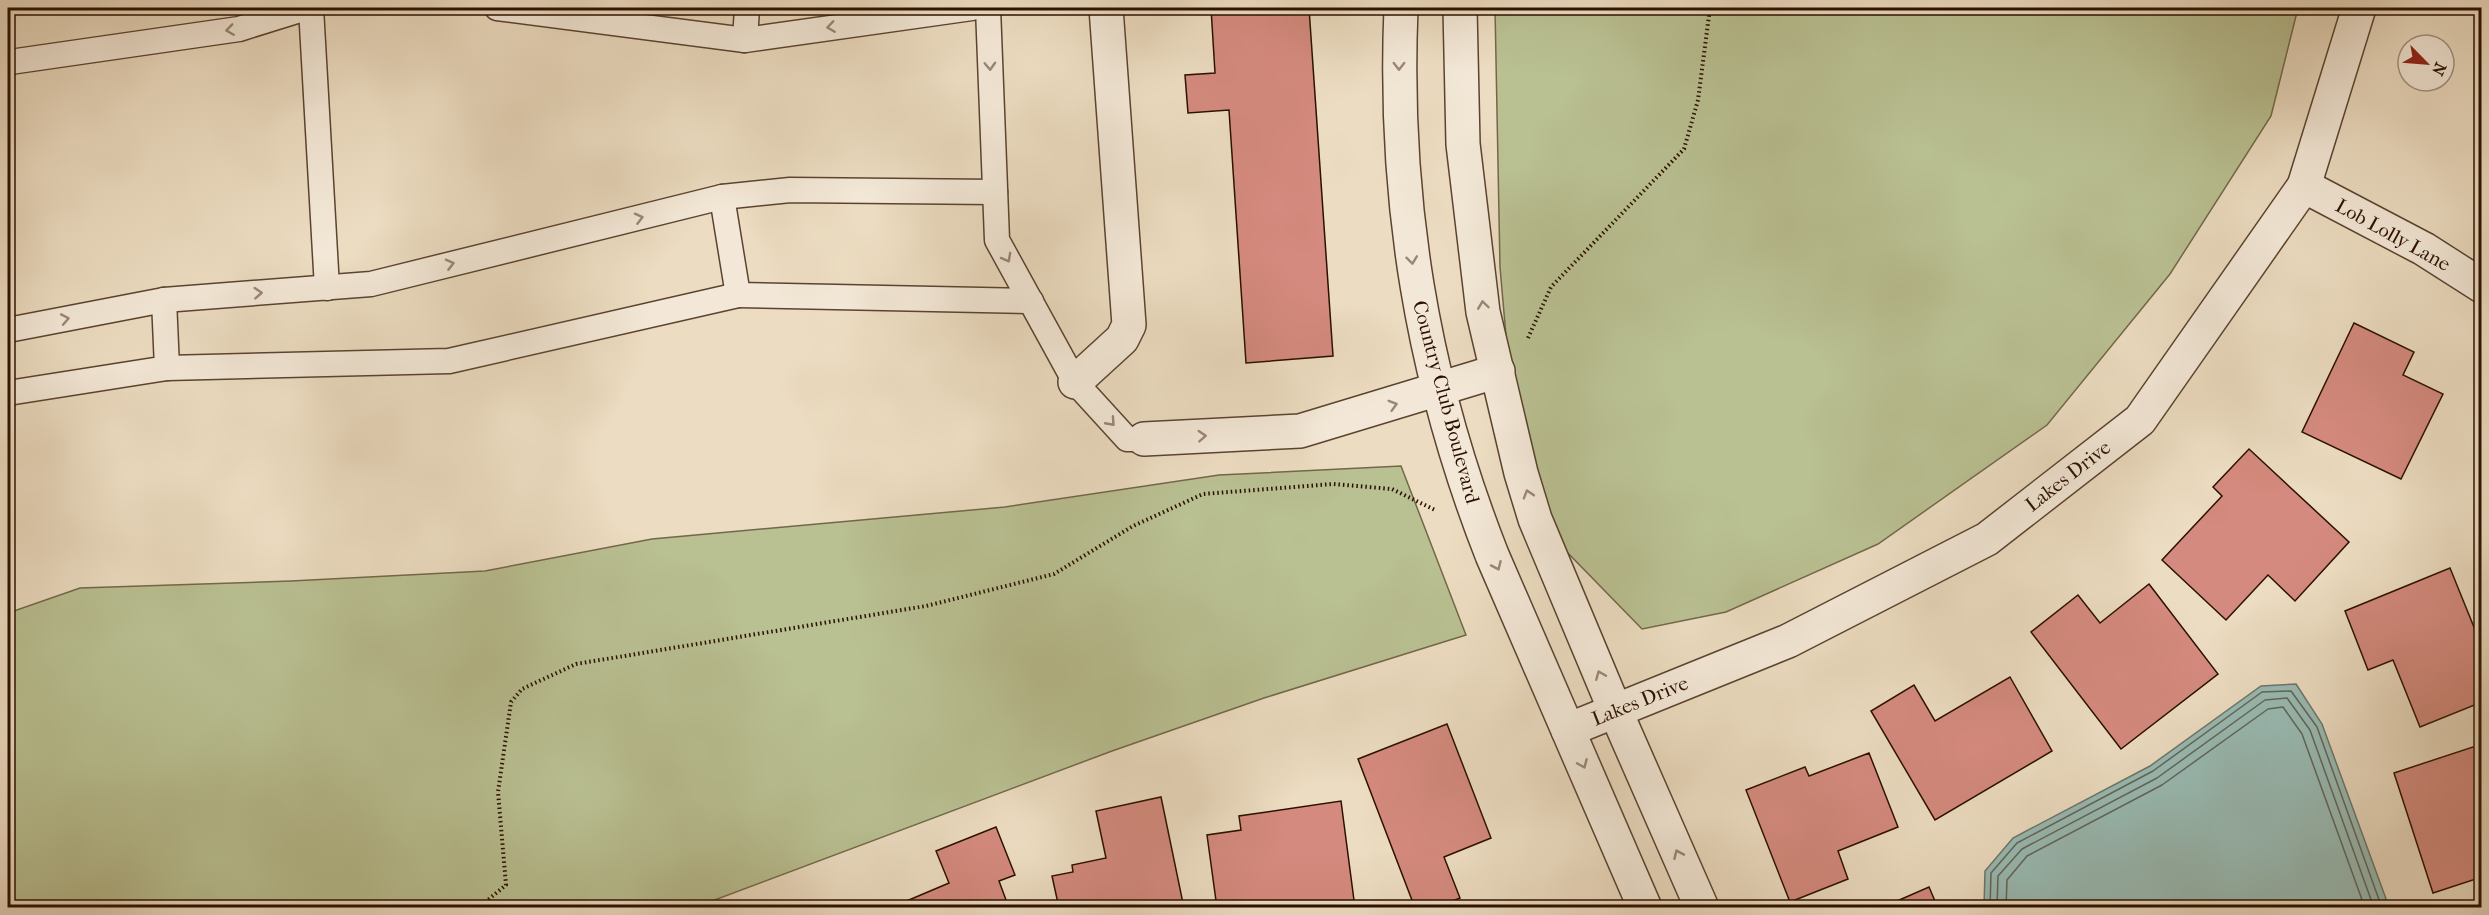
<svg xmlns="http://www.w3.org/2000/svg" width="2489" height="915" viewBox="0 0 2489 915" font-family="'IM FELL French Canon',serif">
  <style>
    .green { fill: #b9c092; stroke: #726849; stroke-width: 1.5 }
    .water { fill: #99bbb4; stroke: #6d776c; stroke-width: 1.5 }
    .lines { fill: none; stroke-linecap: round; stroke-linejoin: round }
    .shore { stroke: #62665a; stroke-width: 1.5 }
    .building { fill: #d48a7e; stroke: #2b1000; stroke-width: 1.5 }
    .lane-casing { stroke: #5b4330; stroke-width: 27 }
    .street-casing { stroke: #5b4330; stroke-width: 36 }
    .path { stroke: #2b1000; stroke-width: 4; stroke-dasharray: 1.5 3; stroke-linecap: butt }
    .lane { stroke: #f3e8d7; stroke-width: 24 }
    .street { stroke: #f3e8d7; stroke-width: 33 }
    .oneway { stroke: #998776 }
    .labels { text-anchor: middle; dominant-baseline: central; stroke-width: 4.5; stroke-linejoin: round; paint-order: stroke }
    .street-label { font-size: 20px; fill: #2b1000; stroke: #f3e8d7 }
  </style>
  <rect width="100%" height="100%" fill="#ecdcc1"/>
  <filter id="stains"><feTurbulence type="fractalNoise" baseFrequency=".00333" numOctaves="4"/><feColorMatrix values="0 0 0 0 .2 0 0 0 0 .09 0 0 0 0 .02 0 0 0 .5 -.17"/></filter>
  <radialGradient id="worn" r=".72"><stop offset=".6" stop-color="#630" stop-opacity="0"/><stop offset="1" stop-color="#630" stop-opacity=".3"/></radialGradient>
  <g class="green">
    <path d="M 1495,8 L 2298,8 L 2271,116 L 2170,274 L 2047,425 L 1878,544 L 1726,612 L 1642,629 L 1565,550 L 1513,416 L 1500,267 Z"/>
    <path d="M 1401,466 L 1466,635 L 1264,698 L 1112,751 L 696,907 L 8,907 L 8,613 L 80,588 L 291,581 L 485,571 L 652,539 L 1005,507 L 1219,475 Z"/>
  </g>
  <path class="water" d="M 2296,684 L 2322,724 L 2389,907 L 1984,907 L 1985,871 L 2013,838 L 2150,766 L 2261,686 Z"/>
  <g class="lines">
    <g class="shore">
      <path d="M 1990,908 L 1991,873 L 2017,843 L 2153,771 L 2262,692 L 2291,691 L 2317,727 L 2382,908"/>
      <path d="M 1997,908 L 1998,876 L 2022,849 L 2157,778 L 2265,700 L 2287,698 L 2310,730 L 2374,908"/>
      <path d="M 2006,908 L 2007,880 L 2027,856 L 2162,785 L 2268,709 L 2283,707 L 2302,734 L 2365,908"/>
    </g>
  </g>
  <g class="building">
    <path d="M 1211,8 L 1309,8 L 1333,356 L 1246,363 L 1229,110 L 1188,113 L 1185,75 L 1215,73 Z"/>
    <path d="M 2354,323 L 2414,352 L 2403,375 L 2443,394 L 2401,479 L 2302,432 Z"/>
    <path d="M 2249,449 L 2349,542 L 2295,601 L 2268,575 L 2226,620 L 2162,560 L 2222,496 L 2213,487 Z"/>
    <path d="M 2450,568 L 2482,647 L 2482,702 L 2420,727 L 2393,660 L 2368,670 L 2345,611 Z"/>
    <path d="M 2149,584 L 2218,674 L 2121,749 L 2031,632 L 2078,595 L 2100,623 Z"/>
    <path d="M 2010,677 L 2052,751 L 1935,820 L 1871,711 L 1914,685 L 1935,721 Z"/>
    <path d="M 1447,724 L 1491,838 L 1444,857 L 1460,898 L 1436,908 L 1415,908 L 1358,759 Z"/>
    <path d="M 2482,744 L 2482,877 L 2433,893 L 2394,773 Z"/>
    <path d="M 1869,753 L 1898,827 L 1838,851 L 1848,879 L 1790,902 L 1746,790 L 1805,767 L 1809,776 Z"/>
    <path d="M 1161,797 L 1184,908 L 1059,908 L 1052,876 L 1073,872 L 1072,865 L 1106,858 L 1096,811 Z"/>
    <path d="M 1341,801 L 1355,908 L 1217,908 L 1207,835 L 1241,830 L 1239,816 Z"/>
    <path d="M 996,827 L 1015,875 L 999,881 L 1009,908 L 890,908 L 949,883 L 936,851 Z"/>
    <path d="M 1929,887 L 1938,908 L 1881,908 Z"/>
  </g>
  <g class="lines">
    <g class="lane-casing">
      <g id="lane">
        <path d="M 311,8 L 327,288"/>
        <path d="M 497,8 L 745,40 L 972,8"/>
        <path d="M 988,8 L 997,240 L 1075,382 L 1127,439 L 1144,439"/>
        <path d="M 745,40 L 747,8"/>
        <path d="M 8,64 L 10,62 L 239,29 L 306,8"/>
        <path d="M 722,197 L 738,295 L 1031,301"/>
        <path d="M 8,330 L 164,300 L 371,284 L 722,197 L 790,190 L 995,192"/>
        <path d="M 167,368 L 449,361 L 738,295"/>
        <path d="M 8,393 L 167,368 L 164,300"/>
      </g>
    </g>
    <g class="street-casing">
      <g id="street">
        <path d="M 1401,8 C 1393,199 1422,377 1492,555 L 1645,908"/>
        <path d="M 1460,8 L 1463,144 L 1483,312 L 1521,473 L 1535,519 L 1615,710 L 1702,908"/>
        <path d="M 2304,186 L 2424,249 L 2482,286"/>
        <path d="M 1075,382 L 1122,339 L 1129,325 L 1106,8"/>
        <path d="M 1144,439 L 1300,431 L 1498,371"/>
        <path d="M 1568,730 L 1788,641 L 1987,539 L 2140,420 L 2304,186 L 2359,8"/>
      </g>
    </g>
    <g class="path">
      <path d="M 1528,338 L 1551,287 L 1684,149 L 1698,100 L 1710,8"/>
      <path d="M 478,908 L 506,885 L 498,792 L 511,702 L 522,689 L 576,664 L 926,606 L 1054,574 L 1133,526 L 1203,494 L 1333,484 L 1392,489 L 1435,510"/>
    </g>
    <use href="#lane" class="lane"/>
    <use href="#street" class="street"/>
  </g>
  <defs><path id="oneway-chevron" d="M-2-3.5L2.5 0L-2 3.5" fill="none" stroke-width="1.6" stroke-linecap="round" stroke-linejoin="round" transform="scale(1.5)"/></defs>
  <g class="oneway">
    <use href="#oneway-chevron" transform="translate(831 27) rotate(172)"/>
    <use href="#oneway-chevron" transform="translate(230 30) rotate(172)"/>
    <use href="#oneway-chevron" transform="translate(990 66) rotate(88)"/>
    <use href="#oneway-chevron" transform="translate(1399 66) rotate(90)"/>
    <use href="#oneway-chevron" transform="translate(639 218) rotate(-14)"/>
    <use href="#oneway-chevron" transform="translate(1007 258) rotate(61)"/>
    <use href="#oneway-chevron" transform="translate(1412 260) rotate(83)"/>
    <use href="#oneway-chevron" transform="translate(450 264) rotate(-14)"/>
    <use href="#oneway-chevron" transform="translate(258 293) rotate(-4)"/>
    <use href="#oneway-chevron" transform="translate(1483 305) rotate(-98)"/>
    <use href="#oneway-chevron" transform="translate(65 319) rotate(-11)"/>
    <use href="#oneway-chevron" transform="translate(1393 405) rotate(-16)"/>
    <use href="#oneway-chevron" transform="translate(1111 422) rotate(48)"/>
    <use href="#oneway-chevron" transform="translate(1202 436) rotate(-3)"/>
    <use href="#oneway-chevron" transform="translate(1528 494) rotate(-107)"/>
    <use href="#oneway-chevron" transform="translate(1497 566) rotate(66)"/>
    <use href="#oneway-chevron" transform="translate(1600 675) rotate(-112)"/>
    <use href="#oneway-chevron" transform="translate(1583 764) rotate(67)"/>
    <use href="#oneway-chevron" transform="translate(1678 854) rotate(-114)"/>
  </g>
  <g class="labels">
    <g class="street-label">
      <text transform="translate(2393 235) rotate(29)">Lob Lolly Lane</text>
      <text transform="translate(1446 402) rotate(75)">Country Club Boulevard</text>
      <text transform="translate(2068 476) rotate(-38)">Lakes Drive</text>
      <text transform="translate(1640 701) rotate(-22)">Lakes Drive</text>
    </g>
  </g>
  <rect width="2489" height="915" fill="none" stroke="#ecdcc1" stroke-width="30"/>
  <rect x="9" y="9" width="2471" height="897" fill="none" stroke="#2b1000" stroke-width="3"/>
  <rect x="15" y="15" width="2459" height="885" fill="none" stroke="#2b1000" stroke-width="1.5"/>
  <g transform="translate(2426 63) rotate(115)"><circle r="28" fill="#f3e8d7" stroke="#a39281" stroke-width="1.5"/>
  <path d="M0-4.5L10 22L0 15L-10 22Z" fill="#8f2418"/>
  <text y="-9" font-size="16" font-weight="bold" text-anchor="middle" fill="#2b1000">N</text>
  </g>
  <rect width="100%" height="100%" filter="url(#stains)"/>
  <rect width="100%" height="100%" fill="url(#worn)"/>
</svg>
